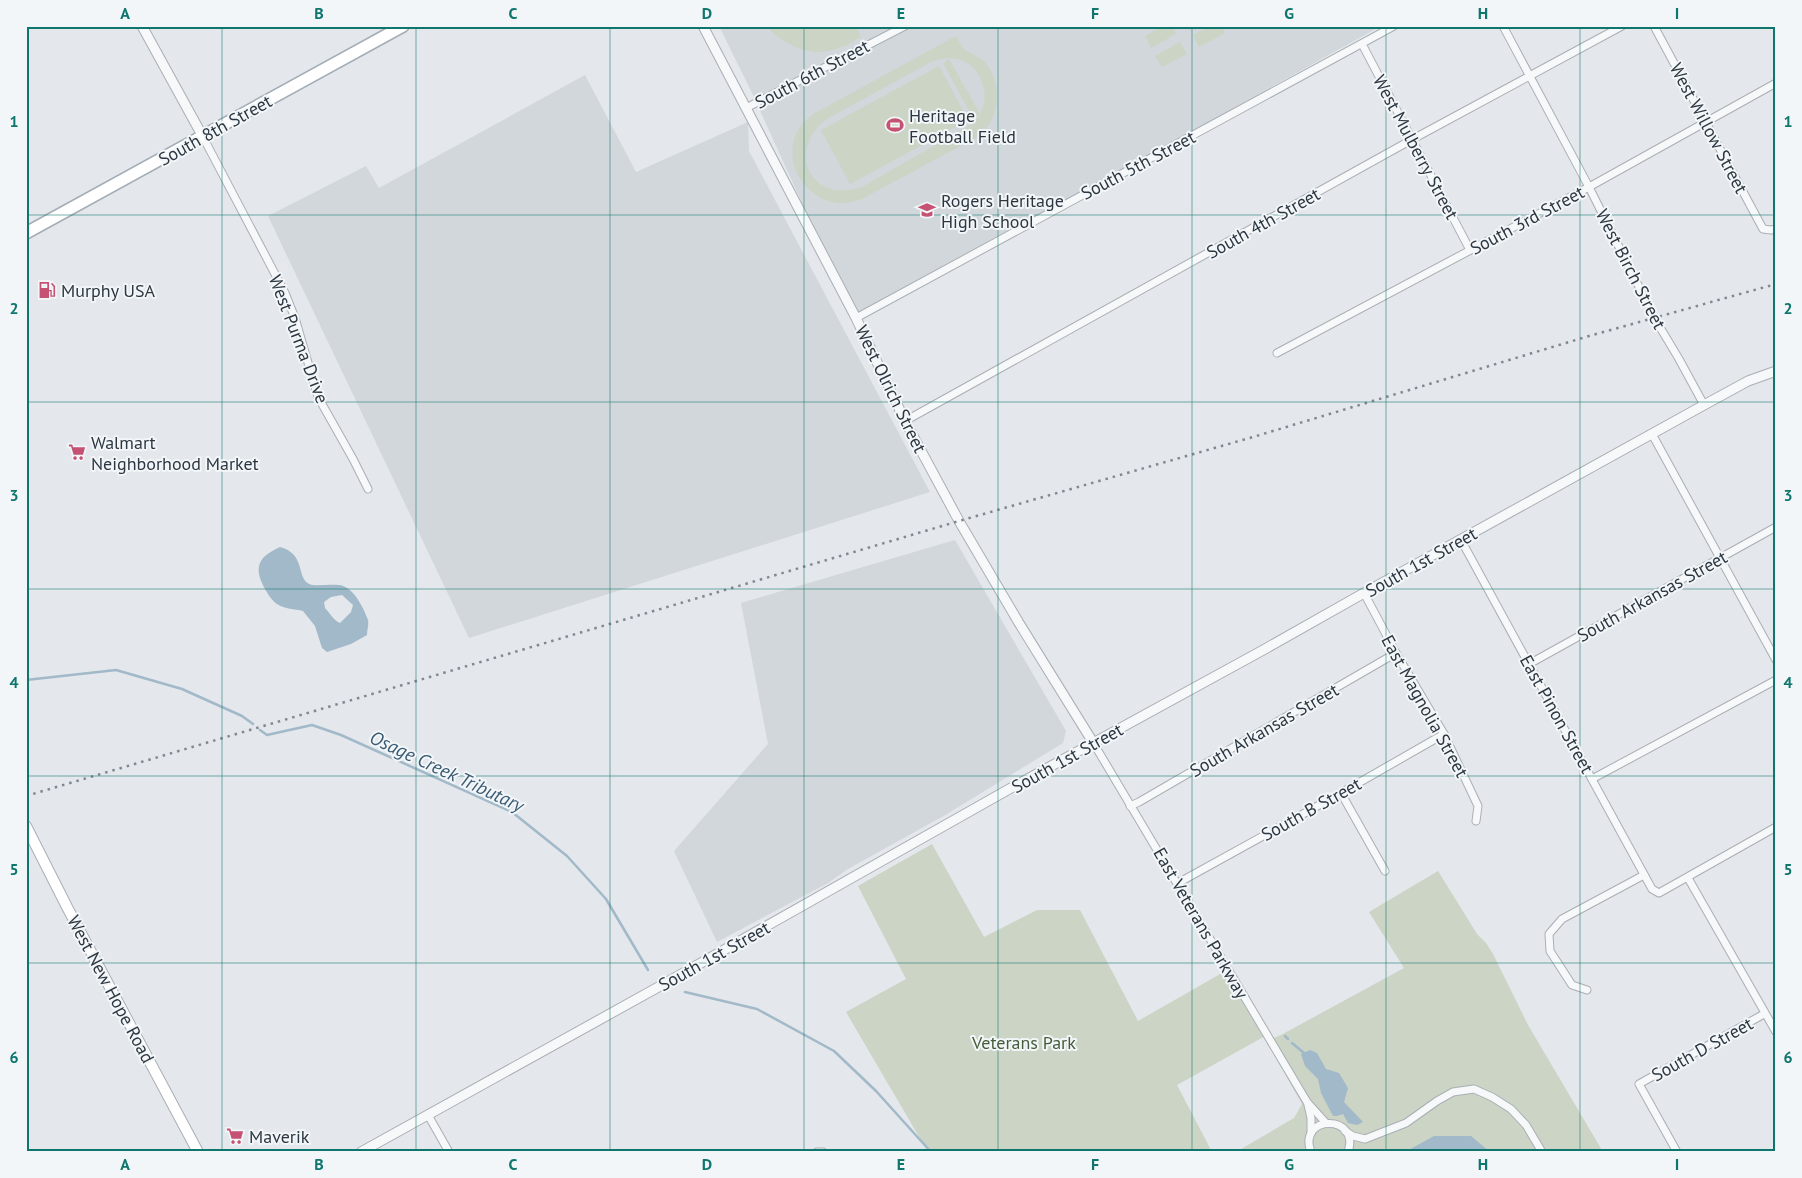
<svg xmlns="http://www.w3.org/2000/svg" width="1802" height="1178" viewBox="0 0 1802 1178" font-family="'PT Sans',sans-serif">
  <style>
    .built { fill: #d2d7dc }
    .green { fill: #cbd4c5; fill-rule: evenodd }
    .water { fill: #a1b9c8; fill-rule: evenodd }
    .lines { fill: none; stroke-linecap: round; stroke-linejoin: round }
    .stream { stroke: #a1b9c8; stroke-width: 2.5 }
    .minor-casing { stroke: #a9afb5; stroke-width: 9 }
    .tertiary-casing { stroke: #a9afb5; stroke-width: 11 }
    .secondary-casing { stroke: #a9afb5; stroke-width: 12 }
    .primary-casing { stroke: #a4adb6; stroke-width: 14 }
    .minor { stroke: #f6f8f9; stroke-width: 7 }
    .tertiary { stroke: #f6f8f9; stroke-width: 9 }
    .secondary { stroke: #fff; stroke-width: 10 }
    .primary { stroke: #fff; stroke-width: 11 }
    .rail { stroke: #7e8993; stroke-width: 2.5; stroke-dasharray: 2.5 5; stroke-linecap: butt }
    .grid { fill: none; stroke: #0f766e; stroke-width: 1; stroke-opacity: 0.55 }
    .labels { text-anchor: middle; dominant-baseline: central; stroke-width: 4; stroke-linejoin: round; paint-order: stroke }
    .street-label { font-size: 18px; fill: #2c3742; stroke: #f3f6f8 }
    .poi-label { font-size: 18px; fill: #2c3742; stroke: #f3f6f8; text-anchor: start }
    .park-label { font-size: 18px; fill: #465d3b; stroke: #f3f6f8 }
    .water-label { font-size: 19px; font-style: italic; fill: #395b73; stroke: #f3f6f8 }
    .neatline { fill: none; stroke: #0f766e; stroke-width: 2 }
    .grid-label { font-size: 16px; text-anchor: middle; font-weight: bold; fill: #0f766e }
  </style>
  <rect width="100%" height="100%" fill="#e4e7eb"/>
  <g class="built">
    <path d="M 719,26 L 1381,26 L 856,318 L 847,302 L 752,93 Z"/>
    <path d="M 585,75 L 636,172 L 748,122 L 749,151 L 930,492 L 469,638 L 268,216 L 366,166 L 379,188 Z"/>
    <path d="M 955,540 L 1066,731 L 1063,743 L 947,814 L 848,869 L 828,883 L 717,942 L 674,851 L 768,744 L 741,603 Z"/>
  </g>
  <g class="green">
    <path d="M 766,26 L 856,26 L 861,37 C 853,41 845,47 836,49 C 810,58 784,45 766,26 Z"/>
    <path d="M 1163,26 L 1172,26 L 1176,34 L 1151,48 L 1145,36 Z"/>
    <path d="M 1209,26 L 1221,26 L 1225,33 L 1199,47 L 1193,35 Z"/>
    <path d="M 956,36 C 958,40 961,46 964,49 C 972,55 979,55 986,64 C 1000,80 1000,109 988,126 C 985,130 980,133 977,137 L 862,199 C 855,201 846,204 839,203 C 802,200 777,154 803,123 C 806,119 811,116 815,113 ZM 940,59 C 947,58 954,58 961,60 C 982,68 991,95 980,114 L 949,59 L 943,63 L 973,118 L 980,115 L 972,124 L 862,187 C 813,204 785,154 825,120 L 931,62 Z"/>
    <path d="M 1180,42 L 1187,54 L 1162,67 L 1155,56 Z"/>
    <path d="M 939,66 L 968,120 L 850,184 L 821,130 Z"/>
    <path d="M 932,844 L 984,937 L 1037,910 L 1080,910 L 1138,1021 L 1229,969 L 1267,1035 L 1177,1085 L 1212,1152 L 928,1152 L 846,1012 L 906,979 L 858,886 Z"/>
    <path d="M 1438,871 L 1477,934 L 1486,943 L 1493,954 L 1528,1025 L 1603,1152 L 1236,1152 L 1294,1118 L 1302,1104 L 1266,1041 L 1281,1035 L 1404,968 L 1369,912 Z"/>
  </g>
  <g class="water">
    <path d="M 280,547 C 306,554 296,577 309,584 C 315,587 335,583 343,586 C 355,590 364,609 368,620 C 369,625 367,630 367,635 L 351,644 L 327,652 L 322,648 L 315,626 L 303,611 C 295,609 285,609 277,604 C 272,601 268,594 265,589 C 253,567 258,557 280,547 ZM 342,595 L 353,605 L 351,612 L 340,623 C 333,620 330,613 325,608 L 324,602 L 331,597 Z"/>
    <path d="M 1310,1050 L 1317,1053 L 1326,1069 L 1339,1073 L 1348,1088 L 1344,1102 L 1363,1122 L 1357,1125 L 1348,1123 L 1343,1114 L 1337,1116 L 1333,1116 L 1321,1093 L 1318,1079 L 1305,1066 L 1301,1054 Z"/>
    <path d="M 1434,1136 L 1471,1136 L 1490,1152 L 1405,1152 Z"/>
  </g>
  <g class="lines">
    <g class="stream">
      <path d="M 26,680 L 116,670 L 182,689 L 242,716 L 253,724"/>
      <path d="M 260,730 L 267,735 L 312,725 L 341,735 L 512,812 L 567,856 L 606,899 L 648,970"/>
      <path d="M 685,992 L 757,1009 L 834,1051 L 876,1091 L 931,1152"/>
      <path d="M 1285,1036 L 1288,1039"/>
      <path d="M 1292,1043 L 1304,1053"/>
    </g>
    <g class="minor-casing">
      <g id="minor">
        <path d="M 1503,26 L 1589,187 L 1655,319 L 1679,359 L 1704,405"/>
        <path d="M 1654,26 L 1763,229 L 1771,230 L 1776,229"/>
        <path d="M 1362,44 L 1470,250"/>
        <path d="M 746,108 L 905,26"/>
        <path d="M 203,137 L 285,293 L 295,318 L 318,397 L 353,459 L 368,489"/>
        <path d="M 856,318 L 1394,26"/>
        <path d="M 1277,353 L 1589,187 L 1776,83"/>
        <path d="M 905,421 L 1413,139 L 1622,26"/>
        <path d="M 1652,434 L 1776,660"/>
        <path d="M 1461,540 L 1652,889 L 1659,893 L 1776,827"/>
        <path d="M 1364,593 L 1396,653 L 1444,734 L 1478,806 L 1476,821"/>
        <path d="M 1529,664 L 1776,527"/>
        <path d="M 1094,744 L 1307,1102 L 1326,1123"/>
        <path d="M 1592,779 L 1776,680"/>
        <path d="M 1341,793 L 1385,871"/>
        <path d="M 1130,806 L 1139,802 L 1396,653"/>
        <path d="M 1688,878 L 1776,1032"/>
        <path d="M 1178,883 L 1341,793 L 1444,734"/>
        <path d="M 1587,990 L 1572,985 L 1550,951 L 1549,934 L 1562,919 L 1644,875"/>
        <path d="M 1308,1105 L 1311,1118 L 1311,1133"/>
        <path d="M 428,1115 L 449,1152"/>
        <path d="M 1345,1131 L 1353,1136 L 1365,1139 L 1406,1123 L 1437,1101 L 1453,1092 L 1474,1089 L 1492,1097 L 1511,1109 L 1526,1125 L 1542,1152"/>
        <path d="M 817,1152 L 823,1152"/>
        <path d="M 1311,1152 C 1297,1114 1361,1114 1348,1152"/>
        <path d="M 1677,1152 L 1639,1084 L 1764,1014"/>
      </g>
    </g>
    <g class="tertiary-casing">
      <g id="tertiary">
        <path d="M 142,26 L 203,137"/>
        <path d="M 703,26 L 856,318 L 905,421 L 959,521 L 1019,623 L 1094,744"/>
        <path d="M 361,1152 L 662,985 L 1011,788 L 1265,649 L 1364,593 L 1704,405 L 1748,381 L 1776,371"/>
      </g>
    </g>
    <g class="secondary-casing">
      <path id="secondary" d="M 26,826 L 67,907 L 198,1152"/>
    </g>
    <g class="primary-casing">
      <path id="primary" d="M 26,233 L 403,26"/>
    </g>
    <use href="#minor" class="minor"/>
    <use href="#tertiary" class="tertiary"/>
    <use href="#secondary" class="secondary"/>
    <use href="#primary" class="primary"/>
    <path class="rail" d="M 26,796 L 959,521 L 1253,437 L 1589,336 L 1776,284"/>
  </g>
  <path class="grid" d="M 222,26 L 222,1152M 416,26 L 416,1152M 610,26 L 610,1152M 804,26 L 804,1152M 998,26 L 998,1152M 1192,26 L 1192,1152M 1386,26 L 1386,1152M 1580,26 L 1580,1152M 26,215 L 1776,215M 26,402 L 1776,402M 26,589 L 1776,589M 26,776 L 1776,776M 26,963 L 1776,963"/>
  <defs>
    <g id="stadium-bare" transform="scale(1.35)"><path d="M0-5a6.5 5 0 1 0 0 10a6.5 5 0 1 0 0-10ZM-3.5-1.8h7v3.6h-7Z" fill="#c65273" stroke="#f3f6f8" stroke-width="2.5" paint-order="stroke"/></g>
    <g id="school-bare" transform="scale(1.35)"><path d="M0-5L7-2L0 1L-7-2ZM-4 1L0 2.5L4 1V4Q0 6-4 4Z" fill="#c65273" stroke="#f3f6f8" stroke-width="2.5" paint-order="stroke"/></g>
    <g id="fuel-bare" transform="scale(1.35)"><path d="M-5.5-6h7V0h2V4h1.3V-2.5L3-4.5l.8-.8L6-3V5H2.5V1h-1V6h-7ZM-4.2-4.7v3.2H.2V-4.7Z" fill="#c65273" stroke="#f3f6f8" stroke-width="2.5" paint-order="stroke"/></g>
    <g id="supermarket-bare" transform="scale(1.35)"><path d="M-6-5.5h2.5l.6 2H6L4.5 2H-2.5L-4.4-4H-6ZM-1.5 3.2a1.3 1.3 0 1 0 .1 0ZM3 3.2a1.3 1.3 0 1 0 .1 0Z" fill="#c65273" stroke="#f3f6f8" stroke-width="2.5" paint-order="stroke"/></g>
  </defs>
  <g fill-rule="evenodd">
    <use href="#stadium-bare" x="895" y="125"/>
    <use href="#school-bare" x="927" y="210"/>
    <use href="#fuel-bare" x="47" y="290"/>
    <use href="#supermarket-bare" x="77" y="452"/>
    <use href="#supermarket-bare" x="235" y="1136"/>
  </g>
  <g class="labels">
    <g class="street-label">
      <text transform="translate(812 74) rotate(-28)">South 6th Street</text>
      <text transform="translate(1709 128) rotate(62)">West Willow Street</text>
      <text transform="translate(215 130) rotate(-29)">South 8th Street</text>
      <text transform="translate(1416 147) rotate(62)">West Mulberry Street</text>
      <text transform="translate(1138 165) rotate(-28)">South 5th Street</text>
      <text transform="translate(1527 220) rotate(-28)">South 3rd Street</text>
      <text transform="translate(1263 223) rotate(-29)">South 4th Street</text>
      <text transform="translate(1631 269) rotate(63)">West Birch Street</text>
      <text transform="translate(299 339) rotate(69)">West Purma Drive</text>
      <text transform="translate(891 389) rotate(64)">West Olrich Street</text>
      <text transform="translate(1421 562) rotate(-29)">South 1st Street</text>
      <text transform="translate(1652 596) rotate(-29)">South Arkansas Street</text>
      <text transform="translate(1425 706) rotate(61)">East Magnolia Street</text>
      <text transform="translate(1557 714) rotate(61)">East Pinon Street</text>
      <text transform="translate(1264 730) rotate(-30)">South Arkansas Street</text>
      <text transform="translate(1067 758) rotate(-29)">South 1st Street</text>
      <text transform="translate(1311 809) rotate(-29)">South B Street</text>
      <text transform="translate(1201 923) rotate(60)">East Veterans Parkway</text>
      <text transform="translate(714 956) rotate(-29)">South 1st Street</text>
      <text transform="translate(111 989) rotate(62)">West New Hope Road</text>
      <text transform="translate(1702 1049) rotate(-29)">South D Street</text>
    </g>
    <g class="poi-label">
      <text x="909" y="115">Heritage<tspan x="909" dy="21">Football Field</tspan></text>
      <text x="941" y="200">Rogers Heritage<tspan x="941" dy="21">High School</tspan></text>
      <text x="61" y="290">Murphy USA</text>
      <text x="91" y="442">Walmart<tspan x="91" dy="21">Neighborhood Market</tspan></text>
      <text x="249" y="1136">Maverik</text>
    </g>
    <g class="park-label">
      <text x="1024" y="1042">Veterans Park</text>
    </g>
    <g class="water-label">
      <text transform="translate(447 771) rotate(25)">Osage Creek Tributary</text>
    </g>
  </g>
  <rect width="1802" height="1178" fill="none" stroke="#f3f6f8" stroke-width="55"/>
  <rect x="28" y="28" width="1746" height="1122" class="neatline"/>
  <g class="grid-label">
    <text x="125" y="19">A</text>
    <text x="319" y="19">B</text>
    <text x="513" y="19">C</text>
    <text x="707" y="19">D</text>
    <text x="901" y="19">E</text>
    <text x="1095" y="19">F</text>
    <text x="1289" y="19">G</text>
    <text x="1483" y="19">H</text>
    <text x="1677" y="19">I</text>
    <text x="14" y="127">1</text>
    <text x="1788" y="127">1</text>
    <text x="14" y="314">2</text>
    <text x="1788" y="314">2</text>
    <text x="14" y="501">3</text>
    <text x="1788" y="501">3</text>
    <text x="14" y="688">4</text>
    <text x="1788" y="688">4</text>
    <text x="14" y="875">5</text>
    <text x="1788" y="875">5</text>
    <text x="14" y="1063">6</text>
    <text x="1788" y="1063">6</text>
    <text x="125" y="1170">A</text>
    <text x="319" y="1170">B</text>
    <text x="513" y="1170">C</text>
    <text x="707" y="1170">D</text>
    <text x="901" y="1170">E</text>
    <text x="1095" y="1170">F</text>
    <text x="1289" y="1170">G</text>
    <text x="1483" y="1170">H</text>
    <text x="1677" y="1170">I</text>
  </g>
</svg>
